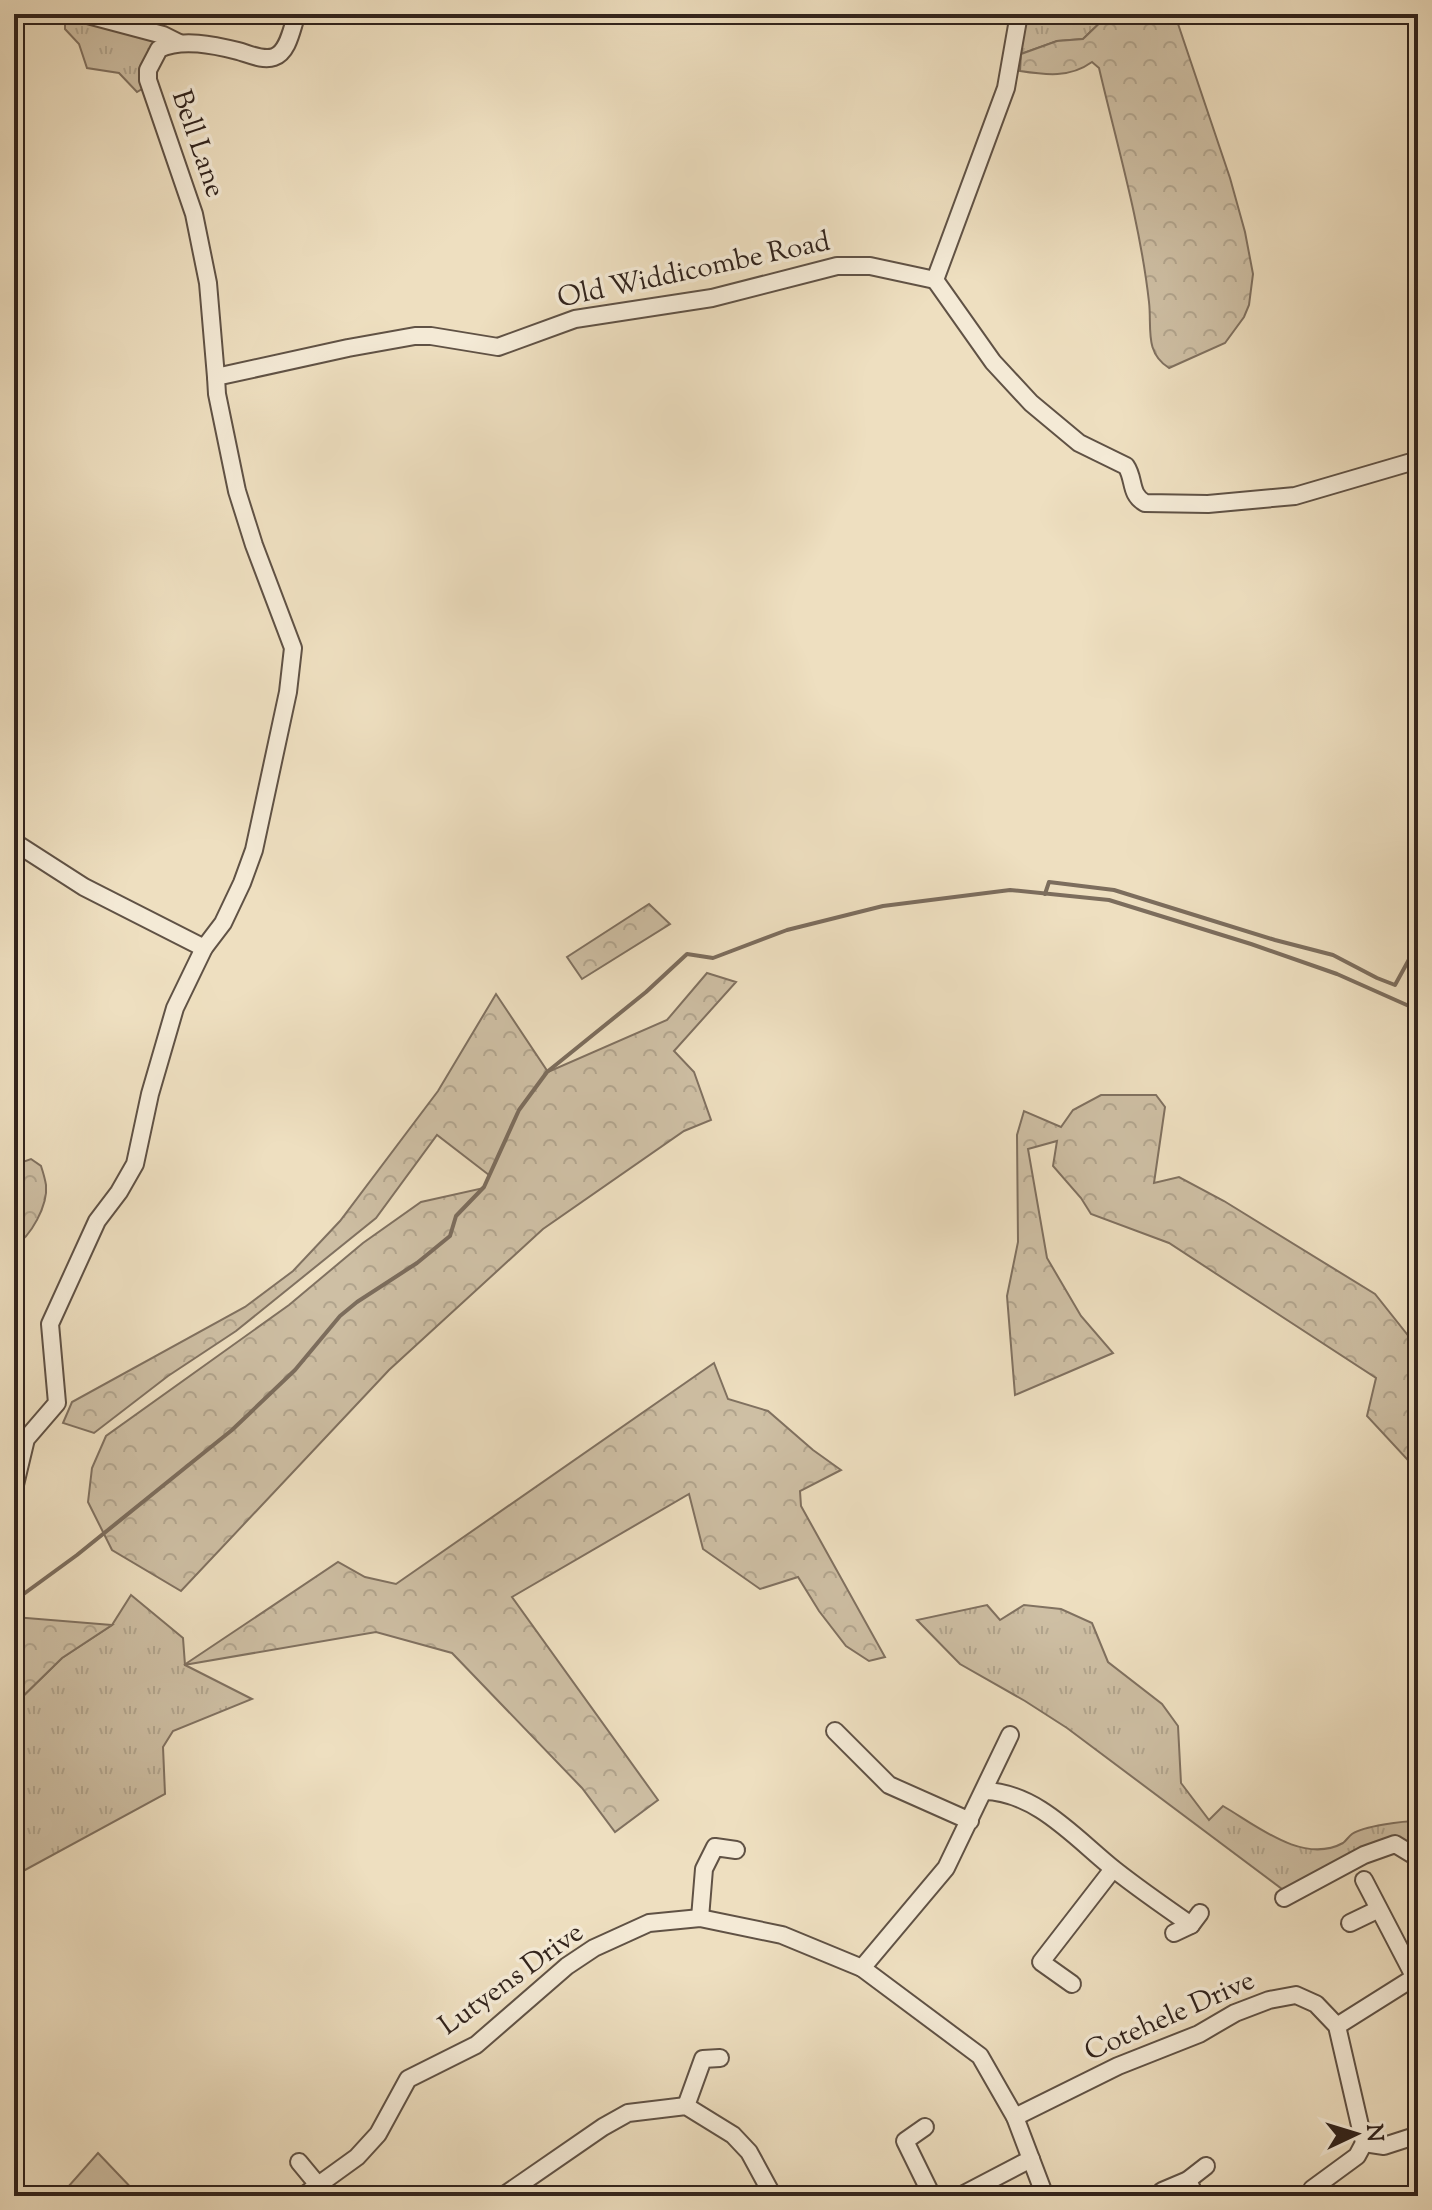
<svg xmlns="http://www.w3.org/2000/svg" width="1432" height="2210" viewBox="0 0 1432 2210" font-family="'Sorts Mill Goudy',serif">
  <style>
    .grass { fill: url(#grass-tufts); stroke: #807160; stroke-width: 2 }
    .forest { fill: url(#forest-crowns); stroke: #807160; stroke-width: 2 }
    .park { fill: #cebfa4; stroke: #807160; stroke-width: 2 }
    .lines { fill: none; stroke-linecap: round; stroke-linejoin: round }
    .stream { stroke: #7c6d5d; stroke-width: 4 }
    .minor-casing { stroke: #605245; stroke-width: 20 }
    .minor { stroke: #f4ead6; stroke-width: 16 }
    .labels { text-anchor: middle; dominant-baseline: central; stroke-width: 7; stroke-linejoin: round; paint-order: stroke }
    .street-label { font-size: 28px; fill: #31231c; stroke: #f4ead6 }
  </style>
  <defs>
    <pattern id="grass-tufts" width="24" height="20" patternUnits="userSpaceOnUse" patternTransform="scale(2)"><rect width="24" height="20" fill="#cebfa4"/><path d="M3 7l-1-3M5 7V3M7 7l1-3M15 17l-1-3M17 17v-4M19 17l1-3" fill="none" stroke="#b1a48d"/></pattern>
    <pattern id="forest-crowns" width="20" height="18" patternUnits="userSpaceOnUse" patternTransform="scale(2)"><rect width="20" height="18" fill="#cebfa4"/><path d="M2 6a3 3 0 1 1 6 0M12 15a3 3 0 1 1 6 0" fill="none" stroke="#b1a48d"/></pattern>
  </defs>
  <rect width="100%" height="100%" fill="#eedfc0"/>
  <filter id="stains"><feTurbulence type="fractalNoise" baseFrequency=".0025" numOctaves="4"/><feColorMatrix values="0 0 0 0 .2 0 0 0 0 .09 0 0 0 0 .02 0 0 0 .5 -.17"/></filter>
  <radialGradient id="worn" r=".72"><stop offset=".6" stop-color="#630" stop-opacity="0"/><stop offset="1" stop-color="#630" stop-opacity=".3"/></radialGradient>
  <g class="grass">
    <path d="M 71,14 L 163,41 C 142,53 141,67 142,89 L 137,92 L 119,73 L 87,68 L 79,44 L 65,29 L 65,22 Z"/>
    <path d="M 1025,14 L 1062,14 L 1065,23 C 1083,18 1089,14 1109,14 L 1083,39 L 1057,41 L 1021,54 Z"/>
    <path d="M 131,1595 L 183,1638 L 185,1665 L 252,1699 L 173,1731 L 163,1747 L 165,1794 L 14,1876 L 14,1705 L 62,1658 L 112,1625 Z"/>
    <path d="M 987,1605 L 1000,1620 L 1024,1605 L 1061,1609 L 1092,1623 L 1108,1662 L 1162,1704 L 1178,1726 L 1181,1783 L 1209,1820 L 1223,1806 C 1256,1825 1303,1865 1343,1843 C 1346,1841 1348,1837 1352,1834 C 1364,1826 1403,1821 1418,1821 L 1418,1853 L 1398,1840 L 1286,1892 L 1067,1728 L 1025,1701 L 960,1664 L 917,1620 Z"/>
  </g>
  <g class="forest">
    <path d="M 1109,14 L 1175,15 L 1230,178 L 1245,232 L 1253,274 L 1249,305 L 1244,317 L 1225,343 L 1169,368 C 1144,352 1152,328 1149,302 C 1140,222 1117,145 1099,68 L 1092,62 C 1070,78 1046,75 1020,71 L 1021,54 L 1057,41 L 1083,39 Z"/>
    <path d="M 649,904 L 670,924 L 582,979 L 567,957 Z"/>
    <path d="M 707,973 L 736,982 L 674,1051 L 694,1072 L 711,1120 L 684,1131 L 543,1229 L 389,1370 L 181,1591 L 112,1550 L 88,1502 L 92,1468 L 106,1436 L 289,1305 L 363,1243 L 421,1202 L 484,1188 L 489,1175 L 437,1135 L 376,1218 L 236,1331 L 168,1376 L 94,1433 L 63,1423 L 72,1402 L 245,1307 L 293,1271 L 340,1221 L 438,1091 L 496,994 L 548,1072 L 667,1020 Z"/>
    <path d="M 1101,1095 L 1156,1095 L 1165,1107 L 1154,1183 L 1179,1177 L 1224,1201 L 1375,1294 L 1418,1348 L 1418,1471 L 1367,1416 L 1376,1378 L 1169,1243 L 1091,1214 L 1081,1198 L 1053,1166 L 1057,1141 L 1028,1149 L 1047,1258 L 1081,1316 L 1113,1353 L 1015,1395 L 1007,1296 L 1018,1242 L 1017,1135 L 1024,1111 L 1061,1127 L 1073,1110 Z"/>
    <path d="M 31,1159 L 41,1166 C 43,1172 45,1179 46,1185 C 48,1205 31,1237 14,1246 L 14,1165 Z"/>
    <path d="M 714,1363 L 728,1399 L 768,1411 L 813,1450 L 841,1470 L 800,1491 L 801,1506 L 885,1657 L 869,1661 L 846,1646 L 819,1611 L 798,1577 L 760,1589 L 703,1549 L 689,1494 L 512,1597 L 658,1800 L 615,1832 L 582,1788 L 452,1653 L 376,1632 L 184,1665 L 338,1562 L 365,1577 L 396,1584 Z"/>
    <path d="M 14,1617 L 112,1625 L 62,1658 L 14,1705 Z"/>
  </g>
  <path class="park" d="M 98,2153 L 139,2196 L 60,2196 Z"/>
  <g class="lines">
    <g class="stream">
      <path d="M 1045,894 L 1049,882 L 1114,890 L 1275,940 L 1333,955 L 1377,978 L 1395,985 L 1412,954 L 1418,949"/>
      <path d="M 14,1601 L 77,1555 L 232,1430 L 295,1370 L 340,1316 L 357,1302 L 417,1263 L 450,1236 L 456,1216 L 484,1187 L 519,1110 L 547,1072 L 646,992 L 687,954 L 713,958 L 787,930 L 883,906 L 1010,890 L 1109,900 L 1251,944 L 1337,974 L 1418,1010"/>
    </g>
    <g class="minor-casing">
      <g id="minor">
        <path d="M 84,14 L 163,35 L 179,43"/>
        <path d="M 935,280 L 993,362 L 1031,403 L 1079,443 L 1126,466 C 1135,479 1129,494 1145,503 L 1208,504 L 1295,496 L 1418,460"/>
        <path d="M 216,377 L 208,283 L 194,214 L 148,80 L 148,70 L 159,49 C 182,38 214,45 238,51 C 249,54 263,61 274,57 C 289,52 292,26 297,14"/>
        <path d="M 14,842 L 84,887 L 204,948"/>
        <path d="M 14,1489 L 26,1439 L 57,1403 L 50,1324 L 97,1221 L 119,1192 L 135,1164 L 150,1094 L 175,1008 L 204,948 L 223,923 L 242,883 L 254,850 L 288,692 L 293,648 L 254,545 L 237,491 L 217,394 L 216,377 L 348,348 L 415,336 L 431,336 L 498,347 L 575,319 L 712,298 L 837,266 L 870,266 L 935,280 L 1006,88 L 1019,14"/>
        <path d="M 835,1731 L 889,1785 L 970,1821"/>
        <path d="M 984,1791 C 1037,1792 1076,1839 1115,1870 C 1139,1889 1165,1907 1191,1925"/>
        <path d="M 1364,1880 L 1415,1978"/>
        <path d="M 1284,1898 L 1364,1855 L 1395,1844 L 1418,1858"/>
        <path d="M 700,1918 L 704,1869 L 715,1847 L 736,1850"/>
        <path d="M 1350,1923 L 1377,1910"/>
        <path d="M 1174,1933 L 1191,1925 L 1200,1913"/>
        <path d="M 862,1968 L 946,1868 L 1010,1735"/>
        <path d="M 1072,1984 L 1041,1962 L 1113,1869"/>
        <path d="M 1337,2026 L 1418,1975"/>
        <path d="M 686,2106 L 703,2059 L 720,2058"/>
        <path d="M 1015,2117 L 1118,2066 L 1199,2034 L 1235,2013 L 1269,2000 L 1296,1995 L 1316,2004 L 1337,2026 L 1364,2143 L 1357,2156 L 1312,2189 L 1310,2196"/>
        <path d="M 925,2127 L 905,2141 L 932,2196"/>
        <path d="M 1364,2143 L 1384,2146 L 1418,2135"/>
        <path d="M 299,2162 L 318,2185"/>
        <path d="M 1188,2180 L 1195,2196"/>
        <path d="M 1162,2191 L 1188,2180 L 1206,2166"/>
        <path d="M 303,2196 L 357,2157 L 378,2134 L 408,2079 L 476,2045 L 567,1966 L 594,1948 L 649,1923 L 700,1918 L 782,1935 L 862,1968 L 980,2056 L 1015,2117 L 1045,2196"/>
        <path d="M 503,2196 L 603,2127 L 628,2113 L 686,2106 L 733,2135 L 749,2152 L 773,2196"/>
        <path d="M 960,2196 L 1031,2159"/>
      </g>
    </g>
    <use href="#minor" class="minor"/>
  </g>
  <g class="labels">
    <g class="street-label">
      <text transform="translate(197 144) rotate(71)">Bell Lane</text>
      <text transform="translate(694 271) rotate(-12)">Old Widdicombe Road</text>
      <text transform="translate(512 1980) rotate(-36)">Lutyens Drive</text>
      <text transform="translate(1170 2017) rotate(-24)">Cotehele Drive</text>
    </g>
  </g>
  <rect width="1432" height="2210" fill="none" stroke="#eedfc0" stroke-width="48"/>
  <rect x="16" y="16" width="1400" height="2178" fill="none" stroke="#31231c" stroke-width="4"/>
  <rect x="24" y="24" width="1384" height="2162" fill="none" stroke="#31231c" stroke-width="2"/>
  <g transform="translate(1356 2134) rotate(86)" stroke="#f4ead6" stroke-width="6" paint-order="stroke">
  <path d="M0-6L14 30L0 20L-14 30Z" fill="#31231c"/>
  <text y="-12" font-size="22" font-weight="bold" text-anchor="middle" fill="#31231c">N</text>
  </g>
  <rect width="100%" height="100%" filter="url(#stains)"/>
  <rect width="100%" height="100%" fill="url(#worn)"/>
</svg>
